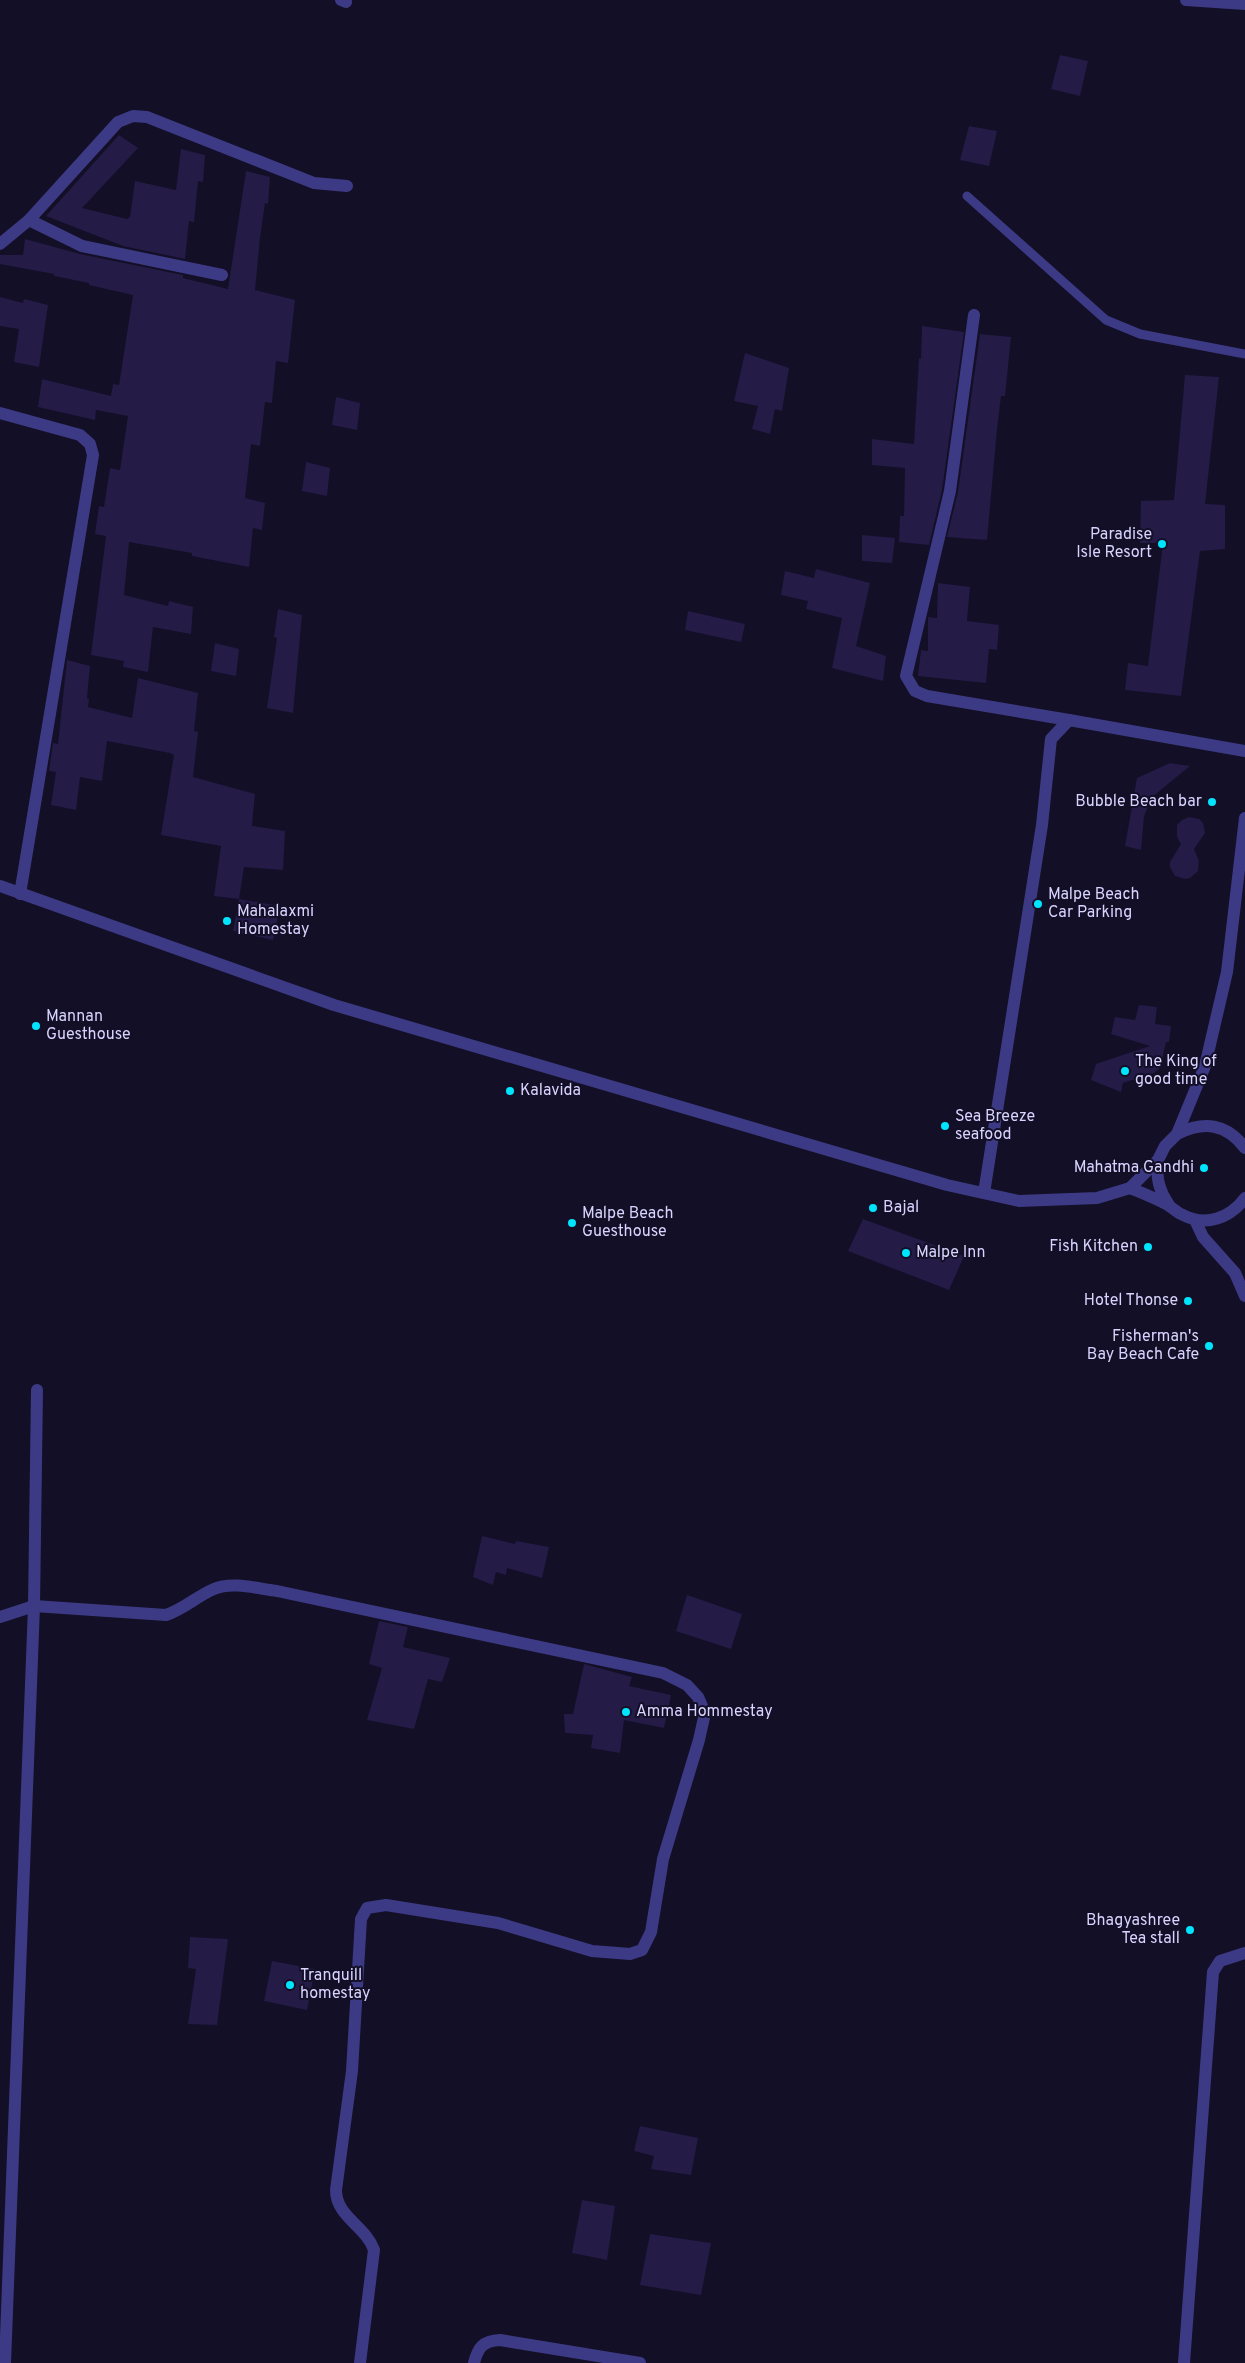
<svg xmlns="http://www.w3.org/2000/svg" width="1245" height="2363" viewBox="0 0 1245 2363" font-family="Overpass,sans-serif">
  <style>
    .building { fill: #241b47 }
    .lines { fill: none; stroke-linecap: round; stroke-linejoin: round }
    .service { stroke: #3d3a85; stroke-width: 9 }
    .minor { stroke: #3d3a85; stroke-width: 12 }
    .tertiary { stroke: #3d3a85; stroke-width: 12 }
    .poi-dot { fill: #00e5ff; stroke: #130f26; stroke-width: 2 }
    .labels { text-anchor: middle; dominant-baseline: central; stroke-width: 4; stroke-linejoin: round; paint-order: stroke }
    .poi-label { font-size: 16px; fill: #d9d4ff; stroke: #130f26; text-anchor: start }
  </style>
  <rect width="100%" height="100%" fill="#130f26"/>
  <g class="building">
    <path d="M 1060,55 L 1088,61 L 1080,96 L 1051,89 Z"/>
    <path d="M 969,126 L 997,131 L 989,166 L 960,160 Z"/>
    <path d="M 119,135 L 138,148 L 82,208 L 127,219 L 130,217 L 135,181 L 176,190 L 181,149 L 205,155 L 203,182 L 198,181 L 194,222 L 189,221 L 185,259 L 123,246 L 46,216 Z"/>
    <path d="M 246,171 L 270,177 L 268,204 L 265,203 L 260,238 L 255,290 L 295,300 L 288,363 L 276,361 L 272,403 L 265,402 L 260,446 L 251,444 L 245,498 L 265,503 L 262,530 L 253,528 L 249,567 L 192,556 L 192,553 L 129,542 L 124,595 L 168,606 L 169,601 L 193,607 L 191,634 L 153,627 L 148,672 L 123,667 L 124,661 L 91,655 L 106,536 L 95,534 L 99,506 L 104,507 L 110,468 L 120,470 L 128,416 L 96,410 L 95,420 L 38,407 L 42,379 L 111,396 L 113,384 L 119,385 L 133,295 L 89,285 L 89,283 L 54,276 L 54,274 L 0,264 L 0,255 L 23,255 L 25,239 L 80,254 L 183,275 L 183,278 L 228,289 Z"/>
    <path d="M 0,297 L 23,303 L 24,299 L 48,305 L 39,367 L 14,362 L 19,329 L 0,326 Z"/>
    <path d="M 922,326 L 964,332 L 942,490 L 929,545 L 899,542 L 900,516 L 904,516 L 905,468 L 872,465 L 872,439 L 914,444 L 919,358 L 921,359 Z"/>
    <path d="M 980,334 L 1011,337 L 1005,396 L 1001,396 L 997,429 L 987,540 L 947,537 L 958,492 Z"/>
    <path d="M 745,353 L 789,368 L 782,411 L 775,409 L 770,434 L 752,429 L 758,406 L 734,401 Z"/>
    <path d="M 1185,375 L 1219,377 L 1205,504 L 1225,505 L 1225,549 L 1200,551 L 1181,696 L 1125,690 L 1128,663 L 1148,666 L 1163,543 L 1140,543 L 1141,501 L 1174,500 Z"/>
    <path d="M 336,397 L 360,403 L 357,430 L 332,425 Z"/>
    <path d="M 306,462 L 330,468 L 327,496 L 302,491 Z"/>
    <path d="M 862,535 L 895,538 L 892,563 L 862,561 Z"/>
    <path d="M 816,569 L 870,583 L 856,646 L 886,656 L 883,681 L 832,668 L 842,618 L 806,609 L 808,601 L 781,595 L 785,571 L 814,578 Z"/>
    <path d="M 938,583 L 970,587 L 967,621 L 999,625 L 997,650 L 989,649 L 986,683 L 918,676 L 921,650 L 928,651 L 928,617 L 937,618 Z"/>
    <path d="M 278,609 L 302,615 L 293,713 L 267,708 L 277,638 L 274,637 Z"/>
    <path d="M 688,611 L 745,624 L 741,642 L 685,630 Z"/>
    <path d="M 215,643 L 239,649 L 236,676 L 211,671 Z"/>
    <path d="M 67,660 L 90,666 L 87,698 L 89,699 L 88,707 L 132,718 L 138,678 L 198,693 L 194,731 L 198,732 L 193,777 L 255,794 L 252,826 L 285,831 L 283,870 L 244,867 L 239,899 L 214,896 L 221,846 L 161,835 L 174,755 L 170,753 L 107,741 L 102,781 L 80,777 L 76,810 L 51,805 L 56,772 L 49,771 L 53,743 L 58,744 Z"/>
    <path d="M 1170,763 L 1190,766 L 1152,797 L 1144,816 L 1141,850 L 1125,846 L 1137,778 Z"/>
    <path d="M 1189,817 L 1199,819 L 1203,823 L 1205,833 L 1194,849 L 1199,861 L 1198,871 L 1190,878 L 1185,879 L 1175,876 L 1170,867 L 1170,862 L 1181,844 L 1177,837 L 1177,825 L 1182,820 Z"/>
    <path d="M 239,899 L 280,906 L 273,940 L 233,931 Z"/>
    <path d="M 1139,1005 L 1157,1007 L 1155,1024 L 1171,1026 L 1169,1042 L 1166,1042 L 1160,1068 L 1154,1073 L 1123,1083 L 1121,1092 L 1091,1080 L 1096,1064 L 1150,1046 L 1111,1034 L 1115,1017 L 1135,1020 Z"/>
    <path d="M 863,1219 L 964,1256 L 949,1290 L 848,1251 Z"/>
    <path d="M 482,1536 L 515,1544 L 516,1541 L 549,1547 L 542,1578 L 507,1568 L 506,1575 L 496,1572 L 493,1585 L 473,1577 Z"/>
    <path d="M 687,1595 L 742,1614 L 731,1649 L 676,1631 Z"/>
    <path d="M 379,1621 L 408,1627 L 403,1647 L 450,1658 L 442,1682 L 428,1679 L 414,1729 L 367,1720 L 382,1668 L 369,1664 Z"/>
    <path d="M 584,1664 L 632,1677 L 629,1686 L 671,1695 L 664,1728 L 624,1720 L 620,1753 L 591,1748 L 593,1735 L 565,1733 L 564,1714 L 573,1714 Z"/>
    <path d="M 190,1937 L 228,1939 L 217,2025 L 188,2024 L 196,1969 L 188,1968 Z"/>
    <path d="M 272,1961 L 315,1969 L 307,2010 L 264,2001 Z"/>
    <path d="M 640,2126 L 698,2138 L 691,2175 L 651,2169 L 654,2156 L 634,2151 Z"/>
    <path d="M 582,2200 L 615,2206 L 607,2260 L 572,2253 Z"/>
    <path d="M 650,2234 L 711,2243 L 701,2295 L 640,2285 Z"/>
  </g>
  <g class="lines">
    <path class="service" d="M 967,196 L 1106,320 L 1140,334 L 1245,354"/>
    <g class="minor">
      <path d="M 341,0 L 346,2"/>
      <path d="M 1186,0 L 1245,4"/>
      <path d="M 29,220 L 82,246 L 222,275"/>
      <path d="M 0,244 L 29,220 L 118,122 L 133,116 L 147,117 L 314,183 L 347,186"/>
      <path d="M 974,315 L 950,491 L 906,676 L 915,691 L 927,696 L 1069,720"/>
      <path d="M 0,413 L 80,435 L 90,444 L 93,455 L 20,894"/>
      <path d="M 1177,1134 C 1204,1121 1226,1123 1245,1148"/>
      <path d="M 1158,1160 C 1156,1179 1159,1190 1169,1205"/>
      <path d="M 1130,1188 C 1142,1193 1155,1198 1166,1204 C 1172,1207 1177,1213 1183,1215 C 1206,1227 1230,1218 1245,1198"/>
      <path d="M 984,1193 L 1042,825 L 1051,739 L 1069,720 L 1245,751"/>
      <path d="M 1195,1220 L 1203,1237 L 1235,1273 L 1245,1296"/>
      <path d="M 0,1617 L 34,1606 L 166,1615 C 184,1609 197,1596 214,1589 C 232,1581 259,1589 277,1591 L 663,1673 L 687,1685 L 698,1697 L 705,1713 L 699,1740 L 663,1859 L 651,1932 L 642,1950 L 630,1954 L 592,1951 L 498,1923 L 386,1905 L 367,1908 L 361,1919 L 352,2071 L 336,2190 C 336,2217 366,2226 374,2250 L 360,2363"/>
      <path d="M 5,2363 L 34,1606 L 37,1390"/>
      <path d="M 474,2363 C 478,2347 483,2341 500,2340 L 640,2363"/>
      <path d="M 1184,2363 L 1213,1972 L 1220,1961 L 1245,1953"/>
    </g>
    <path class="tertiary" d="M 0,886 L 334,1005 L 947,1185 L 1019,1201 L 1097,1198 L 1130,1188 L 1158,1160 L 1165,1146 L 1177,1134 L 1205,1066 L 1227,972 L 1245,818"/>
  </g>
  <g class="poi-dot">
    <circle cx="1162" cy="544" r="5"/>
    <circle cx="1212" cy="802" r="5"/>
    <circle cx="1038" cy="904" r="5"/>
    <circle cx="227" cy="921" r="5"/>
    <circle cx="36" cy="1026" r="5"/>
    <circle cx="1125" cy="1071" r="5"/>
    <circle cx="510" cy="1091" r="5"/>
    <circle cx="945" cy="1126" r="5"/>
    <circle cx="1204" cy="1168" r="5"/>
    <circle cx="873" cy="1208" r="5"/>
    <circle cx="572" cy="1223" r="5"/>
    <circle cx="1148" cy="1247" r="5"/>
    <circle cx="906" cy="1253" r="5"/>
    <circle cx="1188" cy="1301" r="5"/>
    <circle cx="1209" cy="1346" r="5"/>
    <circle cx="626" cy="1712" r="5"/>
    <circle cx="1190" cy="1930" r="5"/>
    <circle cx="290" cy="1985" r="5"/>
  </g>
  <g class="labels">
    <g class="poi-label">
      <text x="1152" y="535" text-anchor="end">Paradise<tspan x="1152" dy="18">Isle Resort</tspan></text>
      <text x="1202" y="802" text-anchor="end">Bubble Beach bar</text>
      <text x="1048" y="895">Malpe Beach<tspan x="1048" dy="18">Car Parking</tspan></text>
      <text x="237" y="912">Mahalaxmi<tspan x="237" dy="18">Homestay</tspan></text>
      <text x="46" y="1017">Mannan<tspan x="46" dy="18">Guesthouse</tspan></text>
      <text x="1135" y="1062">The King of<tspan x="1135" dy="18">good time</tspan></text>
      <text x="520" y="1091">Kalavida</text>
      <text x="955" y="1117">Sea Breeze<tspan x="955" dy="18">seafood</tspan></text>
      <text x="1194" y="1168" text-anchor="end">Mahatma Gandhi</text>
      <text x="883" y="1208">Bajal</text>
      <text x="582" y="1214">Malpe Beach<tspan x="582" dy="18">Guesthouse</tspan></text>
      <text x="1138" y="1247" text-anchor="end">Fish Kitchen</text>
      <text x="916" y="1253">Malpe Inn</text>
      <text x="1178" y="1301" text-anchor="end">Hotel Thonse</text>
      <text x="1199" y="1337" text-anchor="end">Fisherman's<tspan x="1199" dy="18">Bay Beach Cafe</tspan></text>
      <text x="636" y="1712">Amma Hommestay</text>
      <text x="1180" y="1921" text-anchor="end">Bhagyashree<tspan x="1180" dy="18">Tea stall</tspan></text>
      <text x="300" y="1976">Tranquill<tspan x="300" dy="18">homestay</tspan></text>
    </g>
  </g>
</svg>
